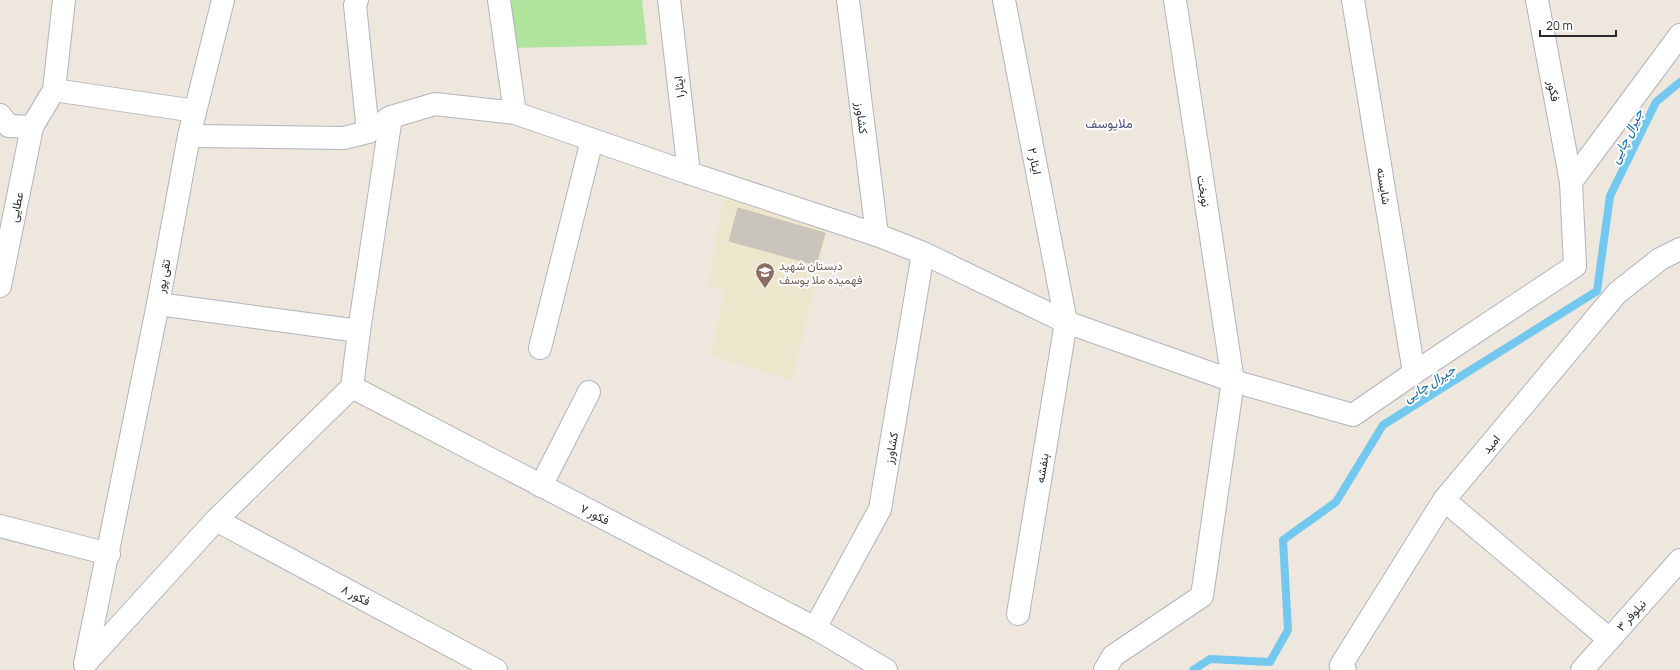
<svg xmlns="http://www.w3.org/2000/svg" width="1680" height="670" viewBox="0 0 1680 670" font-family="Manrope,Vazirmatn,sans-serif">
  <style>
    .education { fill: #eee5cd }
    .green { fill: #b0e39b }
    .lines { fill: none; stroke-linecap: round; stroke-linejoin: round }
    .stream { stroke: #72c8ee; stroke-width: 8 }
    .building { fill: #c9c5bc; stroke: #c9c3b7 }
    .minor-casing { stroke: #b1b4bf; stroke-width: 24 }
    .minor { stroke: #fff; stroke-width: 22 }
    .labels { text-anchor: middle; dominant-baseline: central; stroke-width: 4; stroke-linejoin: round; paint-order: stroke }
    .street-label { font-size: 12px; fill: #2b2b2b; stroke: #fff }
    .education-label { font-size: 12px; fill: #785e54; stroke: #fff; text-anchor: start }
    .neighbourhood-label { font-size: 13px; fill: #4c527c; stroke: #fff }
    .water-label { font-size: 13px; font-style: italic; fill: #0e669d; stroke: #fff }
  </style>
  <rect width="100%" height="100%" fill="#ede7de"/>
  <path class="education" d="M 724,198 L 828,230 L 792,380 L 711,356 L 725,292 L 708,285 Z"/>
  <path class="green" d="M 498,0 L 642,0 L 647,45 L 504,48 Z"/>
  <g class="lines">
    <path class="stream" d="M 1193,670 L 1210,659 L 1270,662 L 1288,630 L 1283,540 L 1336,502 L 1383,425 L 1597,291 L 1610,196 L 1656,102 L 1680,82"/>
  </g>
  <path class="building" d="M 738,208 L 825,233 L 816,265 L 729,241 Z"/>
  <g class="lines">
    <g class="minor-casing">
      <g id="minor">
        <path d="M 357,0 L 355,5 L 368,132"/>
        <path d="M 499,0 L 515,113"/>
        <path d="M 669,0 L 689,173"/>
        <path d="M 848,0 L 877,235"/>
        <path d="M 1004,0 L 1066,322 L 1018,614"/>
        <path d="M 1353,0 L 1414,373"/>
        <path d="M 1537,0 L 1571,182"/>
        <path d="M 54,90 L 64,0"/>
        <path d="M 0,115 L 9,126 L 32,127"/>
        <path d="M 391,117 L 359,331 L 352,387 L 815,628 L 886,670"/>
        <path d="M 189,136 L 344,138 L 368,132 L 391,117 L 435,104 L 515,113 L 689,173 L 877,235 L 923,253 L 1066,322 L 1233,381 L 1353,415 L 1414,373 L 1575,266 L 1571,182 L 1680,35"/>
        <path d="M 0,286 L 32,127 L 54,90 L 195,111"/>
        <path d="M 158,304 L 359,331"/>
        <path d="M 540,348 L 592,140"/>
        <path d="M 541,486 L 589,392"/>
        <path d="M 1444,500 L 1609,639"/>
        <path d="M 216,520 L 496,670"/>
        <path d="M 0,526 L 109,554"/>
        <path d="M 815,628 L 880,509 L 923,253"/>
        <path d="M 85,664 L 158,304 L 189,136 L 223,0"/>
        <path d="M 85,664 L 216,520 L 352,387"/>
        <path d="M 1105,670 L 1113,656 L 1202,596 L 1233,381 L 1175,0"/>
        <path d="M 1345,670 L 1341,665 L 1444,500 L 1617,293 L 1660,259 L 1680,249"/>
        <path d="M 1582,670 L 1680,560"/>
      </g>
    </g>
    <use href="#minor" class="minor"/>
  </g>
  <defs>
    <g id="school-pin" transform="scale(1)"><path d="M0 17L-7.5 6A9.5 9.5 0 1 1 7.5 6Z" fill="#8d6e63" stroke="#fff"/><path d="M0-5L7-2L0 1L-7-2ZM-4 1L0 2.5L4 1V4Q0 6-4 4Z" fill="#fff"/></g>
  </defs>
  <g fill-rule="evenodd">
    <use href="#school-pin" x="765" y="272"/>
  </g>
  <g class="labels">
    <g class="street-label">
      <text transform="translate(679 87) rotate(-96)">ایثار۱</text>
      <text transform="translate(1554 91) rotate(79)">فکور</text>
      <text transform="translate(862 118) rotate(83)">کشاورز</text>
      <text transform="translate(1035 161) rotate(79)">ایثار ۲</text>
      <text transform="translate(1384 186) rotate(81)">شایسته</text>
      <text transform="translate(1204 191) rotate(81)">نوبخت</text>
      <text transform="translate(16 207) rotate(-79)">عطایی</text>
      <text transform="translate(163 276) rotate(-80)">تقی پور</text>
      <text transform="translate(1491 444) rotate(-50)">امید</text>
      <text transform="translate(891 448) rotate(-80)">کشاورز</text>
      <text transform="translate(1042 468) rotate(-81)">بنفشه</text>
      <text transform="translate(595 514) rotate(27)">فکور ۷</text>
      <text transform="translate(356 595) rotate(28)">فکور ۸</text>
      <text transform="translate(1631 615) rotate(-48)">نیلوفر ۳</text>
    </g>
    <g class="education-label">
      <text x="779" y="265">دبستان شهید<tspan x="779" dy="14">فهمیده ملا یوسف</tspan></text>
    </g>
    <g class="neighbourhood-label">
      <text x="1109" y="123">ملایوسف</text>
    </g>
    <g class="water-label">
      <text transform="translate(1626 136) rotate(-64)">جیرال چایی</text>
      <text transform="translate(1429 383) rotate(-32)">جیرال چایی</text>
    </g>
  </g>
  <path d="M1540 30v6h76v-6" fill="none" stroke="#2b2b2b" stroke-width="2"/>
  <text x="1546" y="30" font-size="12" fill="#2b2b2b" stroke="#ffffff" stroke-width="3" paint-order="stroke">20 m</text>
</svg>
